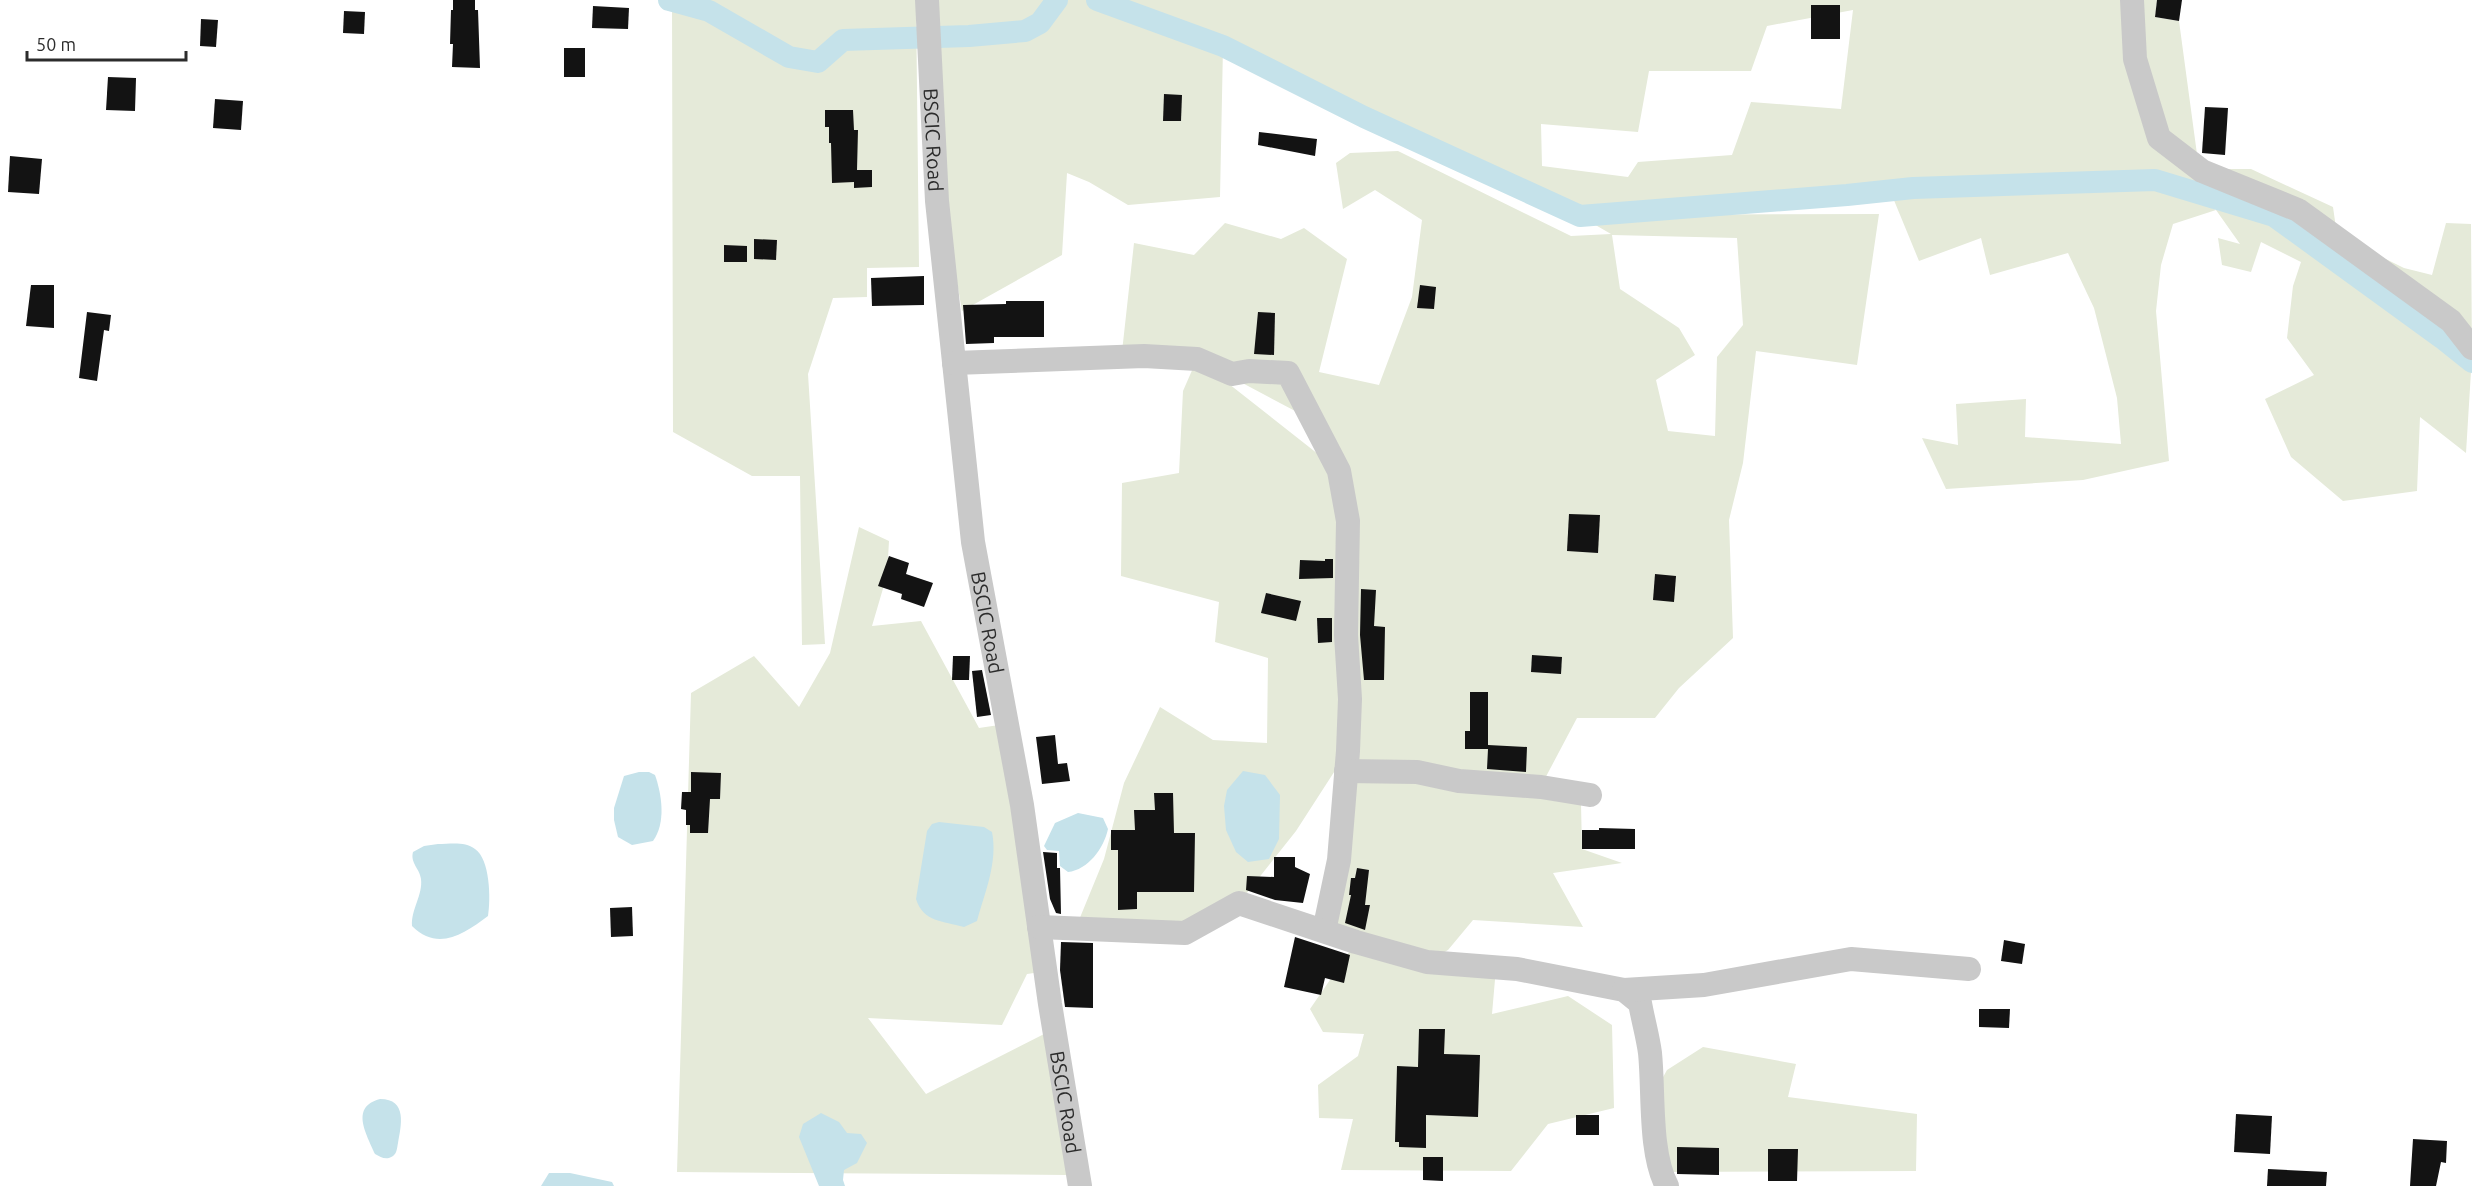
<svg xmlns="http://www.w3.org/2000/svg" width="2472" height="1186" viewBox="0 0 2472 1186" font-family="Ubuntu,sans-serif">
  <style>
    .green { fill: #e5ead9; fill-rule: evenodd }
    .water { fill: #c5e2ea }
    .lines { fill: none; stroke-linecap: round; stroke-linejoin: round }
    .canal { stroke: #c5e2ea; stroke-width: 22 }
    .building { fill: #131313 }
    .street { stroke: #c9c9c9; stroke-width: 24 }
    .labels { text-anchor: middle; dominant-baseline: central; stroke-width: 6; stroke-linejoin: round; paint-order: stroke }
    .street-label { font-size: 20px; fill: #2c2c2c; stroke: #fff }
  </style>
  <rect width="100%" height="100%" fill="#fff"/>
  <g class="green">
    <path d="M 672,0 L 916,0 L 919,267 L 867,268 L 867,297 L 833,298 L 808,374 L 825,644 L 802,645 L 800,476 L 752,476 L 673,432 Z"/>
    <path d="M 928,0 L 2157,0 L 2155,17 L 2179,21 L 2199,169 L 2251,169 L 2333,207 L 2337,235 L 2404,268 L 2432,275 L 2446,223 L 2471,224 L 2472,355 L 2466,453 L 2420,417 L 2417,491 L 2343,501 L 2291,457 L 2265,399 L 2314,375 L 2287,338 L 2293,286 L 2301,262 L 2261,242 L 2251,272 L 2222,265 L 2218,238 L 2240,244 L 2216,210 L 2173,224 L 2161,265 L 2156,311 L 2169,461 L 2083,480 L 1946,489 L 1922,438 L 1958,445 L 1956,404 L 2026,399 L 2025,437 L 2121,444 L 2117,398 L 2094,308 L 2068,253 L 1990,275 L 1981,238 L 1919,261 L 1891,193 L 1592,215 L 1879,214 L 1857,365 L 1756,351 L 1743,463 L 1729,520 L 1733,638 L 1679,688 L 1655,718 L 1577,718 L 1541,786 L 1581,804 L 1582,849 L 1622,863 L 1553,873 L 1583,927 L 1473,920 L 1448,950 L 1437,956 L 1496,968 L 1492,1014 L 1568,996 L 1612,1025 L 1614,1108 L 1548,1124 L 1511,1171 L 1341,1170 L 1353,1119 L 1319,1118 L 1318,1085 L 1358,1056 L 1364,1034 L 1323,1032 L 1310,1009 L 1356,942 L 1324,931 L 1347,752 L 1296,831 L 1239,903 L 1185,933 L 1079,920 L 1104,859 L 1124,783 L 1160,707 L 1213,740 L 1267,743 L 1268,658 L 1215,642 L 1219,602 L 1121,576 L 1122,483 L 1179,473 L 1183,391 L 1197,359 L 1122,352 L 1134,243 L 1194,255 L 1225,223 L 1281,239 L 1304,228 L 1347,259 L 1319,372 L 1379,385 L 1412,297 L 1422,220 L 1375,190 L 1343,209 L 1336,163 L 1350,153 L 1398,151 L 1571,236 L 1611,234 L 1580,216 L 1364,117 L 1223,46 L 1220,197 L 1128,205 L 1089,182 L 1067,173 L 1062,255 L 962,311 L 943,202 ZM 1853,10 L 1841,109 L 1751,102 L 1732,155 L 1638,162 L 1628,177 L 1542,166 L 1541,124 L 1638,132 L 1649,71 L 1751,71 L 1767,26 ZM 2160,181 L 2270,215 L 2216,210 ZM 1612,235 L 1737,238 L 1743,325 L 1717,357 L 1715,436 L 1668,431 L 1656,380 L 1695,355 L 1679,328 L 1620,289 ZM 1201,361 L 1314,421 L 1337,469 L 1201,362 Z"/>
    <path d="M 859,527 L 889,541 L 887,575 L 872,626 L 921,621 L 979,728 L 999,725 L 1041,972 L 1027,974 L 1002,1025 L 868,1018 L 926,1094 L 1050,1031 L 1067,1175 L 677,1172 L 691,693 L 754,656 L 799,707 L 830,653 Z"/>
    <path d="M 1703,1047 L 1796,1064 L 1788,1097 L 1917,1114 L 1916,1171 L 1660,1172 L 1651,1099 L 1667,1070 Z"/>
  </g>
  <g class="water">
    <path d="M 1243,771 L 1265,775 L 1280,795 L 1279,839 L 1269,859 L 1248,862 L 1236,852 L 1226,830 L 1224,806 L 1227,790 Z"/>
    <path d="M 639,772 L 649,772 L 655,775 C 662,795 666,823 653,841 L 632,845 L 618,837 L 614,820 L 614,808 L 624,776 Z"/>
    <path d="M 1078,813 L 1103,818 L 1108,829 C 1104,848 1088,870 1068,872 L 1060,866 L 1059,851 L 1047,850 L 1044,846 L 1055,823 Z"/>
    <path d="M 939,822 L 984,827 L 992,832 C 998,862 985,892 977,921 L 964,927 C 943,921 923,922 916,899 L 927,831 L 932,824 Z"/>
    <path d="M 438,844 C 450,844 465,841 475,849 C 490,859 491,899 488,916 C 464,934 438,952 412,926 C 411,909 423,895 421,879 C 420,869 410,863 413,852 L 424,846 Z"/>
    <path d="M 380,1099 C 408,1099 401,1126 398,1143 C 397,1148 397,1153 393,1156 C 386,1161 381,1157 375,1154 C 366,1133 350,1107 380,1099 Z"/>
    <path d="M 821,1113 L 839,1122 L 847,1133 L 861,1134 L 867,1143 L 857,1163 L 844,1170 L 843,1180 L 845,1186 L 819,1186 L 799,1137 L 803,1124 Z"/>
    <path d="M 549,1173 L 570,1173 L 612,1182 L 614,1186 L 541,1186 Z"/>
  </g>
  <g class="lines">
    <g class="canal">
      <path d="M 669,0 L 709,11 L 789,57 L 818,62 L 843,40 L 969,36 L 1025,31 L 1040,23 L 1057,0"/>
      <path d="M 1097,0 L 1223,46 L 1364,117 L 1580,216 L 1847,195 L 1913,188 L 2155,180 L 2274,216 L 2442,338 L 2472,362"/>
    </g>
  </g>
  <g class="building">
    <path d="M 453,0 L 475,0 L 475,10 L 478,10 L 480,68 L 452,67 L 453,44 L 450,44 L 451,10 L 453,10 Z"/>
    <path d="M 2157,0 L 2182,0 L 2179,21 L 2155,17 Z"/>
    <rect x="1811" y="5" width="29" height="34"/>
    <path d="M 593,6 L 629,8 L 628,29 L 592,28 Z"/>
    <path d="M 344,11 L 365,12 L 364,34 L 343,33 Z"/>
    <path d="M 201,19 L 218,20 L 216,47 L 200,46 Z"/>
    <rect x="564" y="48" width="21" height="29"/>
    <path d="M 108,77 L 136,78 L 135,111 L 106,110 Z"/>
    <path d="M 1164,94 L 1182,95 L 1181,121 L 1163,121 Z"/>
    <path d="M 215,99 L 243,101 L 241,130 L 213,128 Z"/>
    <path d="M 2205,107 L 2228,108 L 2225,155 L 2202,153 Z"/>
    <path d="M 825,110 L 853,110 L 854,130 L 858,130 L 857,170 L 872,170 L 872,187 L 854,188 L 854,182 L 832,183 L 831,143 L 829,143 L 829,127 L 825,127 Z"/>
    <path d="M 1259,132 L 1317,139 L 1315,156 L 1258,145 Z"/>
    <path d="M 10,156 L 42,159 L 39,194 L 8,192 Z"/>
    <path d="M 754,239 L 777,240 L 776,260 L 754,259 Z"/>
    <path d="M 724,245 L 747,246 L 747,262 L 724,262 Z"/>
    <path d="M 924,276 L 924,305 L 872,306 L 871,278 Z"/>
    <path d="M 31,285 L 54,285 L 54,328 L 26,326 Z"/>
    <path d="M 1420,285 L 1436,287 L 1434,309 L 1417,308 Z"/>
    <path d="M 1006,301 L 1044,301 L 1044,337 L 994,337 L 994,343 L 966,344 L 963,305 L 1006,304 Z"/>
    <path d="M 87,312 L 111,315 L 109,331 L 104,330 L 97,381 L 79,378 Z"/>
    <path d="M 1258,312 L 1275,313 L 1274,355 L 1254,354 Z"/>
    <path d="M 1569,514 L 1600,515 L 1598,553 L 1567,551 Z"/>
    <path d="M 889,556 L 909,563 L 906,574 L 933,583 L 924,607 L 901,599 L 902,594 L 878,586 Z"/>
    <path d="M 1325,559 L 1333,559 L 1333,578 L 1299,579 L 1300,560 L 1325,561 Z"/>
    <path d="M 1655,574 L 1676,576 L 1674,602 L 1653,600 Z"/>
    <path d="M 1361,589 L 1376,590 L 1374,626 L 1385,627 L 1384,680 L 1364,680 L 1360,635 Z"/>
    <path d="M 1266,593 L 1301,601 L 1296,621 L 1261,613 Z"/>
    <path d="M 1317,618 L 1332,618 L 1332,642 L 1318,643 Z"/>
    <path d="M 1532,655 L 1562,657 L 1561,674 L 1531,672 Z"/>
    <path d="M 953,656 L 970,656 L 969,680 L 952,680 Z"/>
    <path d="M 982,670 L 991,715 L 977,717 L 972,671 Z"/>
    <path d="M 1470,692 L 1488,692 L 1488,745 L 1527,747 L 1526,772 L 1487,769 L 1488,749 L 1465,749 L 1465,731 L 1470,731 Z"/>
    <path d="M 1055,735 L 1058,764 L 1067,763 L 1070,781 L 1042,784 L 1036,737 Z"/>
    <path d="M 691,772 L 721,773 L 720,799 L 710,799 L 708,833 L 690,833 L 690,825 L 686,825 L 686,810 L 681,809 L 682,792 L 691,792 Z"/>
    <path d="M 1154,793 L 1173,793 L 1174,833 L 1195,833 L 1194,892 L 1137,892 L 1137,909 L 1118,910 L 1118,850 L 1111,850 L 1111,830 L 1135,830 L 1134,810 L 1155,810 Z"/>
    <path d="M 1599,828 L 1635,829 L 1635,849 L 1582,849 L 1582,830 L 1599,830 Z"/>
    <path d="M 1043,852 L 1057,853 L 1057,868 L 1060,868 L 1061,914 L 1056,913 L 1050,899 Z"/>
    <path d="M 1274,857 L 1295,857 L 1295,867 L 1310,874 L 1303,903 L 1275,900 L 1246,890 L 1247,876 L 1274,877 Z"/>
    <path d="M 1357,868 L 1369,870 L 1365,905 L 1370,905 L 1365,930 L 1345,923 L 1351,895 L 1349,895 L 1351,878 L 1355,878 Z"/>
    <path d="M 632,907 L 633,936 L 611,937 L 610,908 Z"/>
    <path d="M 1295,937 L 1350,955 L 1344,983 L 1325,978 L 1321,995 L 1284,987 Z"/>
    <path d="M 2004,940 L 2025,944 L 2022,964 L 2001,961 Z"/>
    <path d="M 1061,942 L 1093,943 L 1093,1008 L 1065,1007 L 1060,970 Z"/>
    <path d="M 1979,1009 L 2010,1009 L 2009,1028 L 1979,1027 Z"/>
    <path d="M 1419,1029 L 1445,1029 L 1444,1054 L 1480,1055 L 1478,1117 L 1426,1115 L 1426,1148 L 1399,1147 L 1399,1142 L 1395,1142 L 1397,1066 L 1418,1067 Z"/>
    <path d="M 2236,1114 L 2272,1116 L 2270,1154 L 2234,1152 Z"/>
    <rect x="1576" y="1115" width="23" height="20"/>
    <path d="M 2413,1139 L 2447,1141 L 2446,1163 L 2441,1162 L 2436,1186 L 2410,1186 Z"/>
    <path d="M 1677,1147 L 1719,1148 L 1719,1175 L 1677,1174 Z"/>
    <path d="M 1768,1149 L 1798,1149 L 1797,1181 L 1768,1181 Z"/>
    <path d="M 1423,1157 L 1443,1157 L 1443,1181 L 1423,1180 Z"/>
    <path d="M 2268,1169 L 2327,1172 L 2326,1186 L 2267,1186 Z"/>
  </g>
  <g class="lines">
    <g class="street">
      <path id="s1" d="M 927,0 L 937,201 L 973,542 L 1022,805 L 1050,1004 L 1080,1186"/>
      <path d="M 2132,0 L 2135,59 L 2159,138 L 2202,171 L 2298,210 L 2451,321 L 2472,348"/>
      <path d="M 954,363 L 1144,356 L 1197,359 L 1232,374 L 1249,371 L 1288,373 L 1339,471 L 1348,521 L 1346,635 L 1350,699 L 1348,751 L 1339,860 L 1324,931"/>
      <path d="M 1346,771 L 1417,772 L 1459,781 L 1541,787 L 1590,795"/>
      <path d="M 1039,927 L 1185,933 L 1239,903 L 1356,942 L 1427,962 L 1517,969 L 1624,990 L 1640,1003 C 1643,1020 1648,1037 1650,1053 C 1654,1091 1649,1153 1667,1186"/>
      <path d="M 1624,990 L 1704,985 L 1851,959 L 1969,969"/>
    </g>
  </g>
  <g class="labels">
    <g class="street-label">
      <text stroke="none"><textPath href="#s1" startOffset="140">BSCIC Road</textPath></text>
      <text stroke="none"><textPath href="#s1" startOffset="626">BSCIC Road</textPath></text>
      <text stroke="none"><textPath href="#s1" startOffset="1112">BSCIC Road</textPath></text>
    </g>
  </g>
  <path d="M27 51v9h159v-9" fill="none" stroke="#2c2c2c" stroke-width="3"/>
  <text x="36" y="51" font-size="18" fill="#2c2c2c" stroke="#ffffff" stroke-width="4.5" paint-order="stroke">50 m</text>
</svg>
